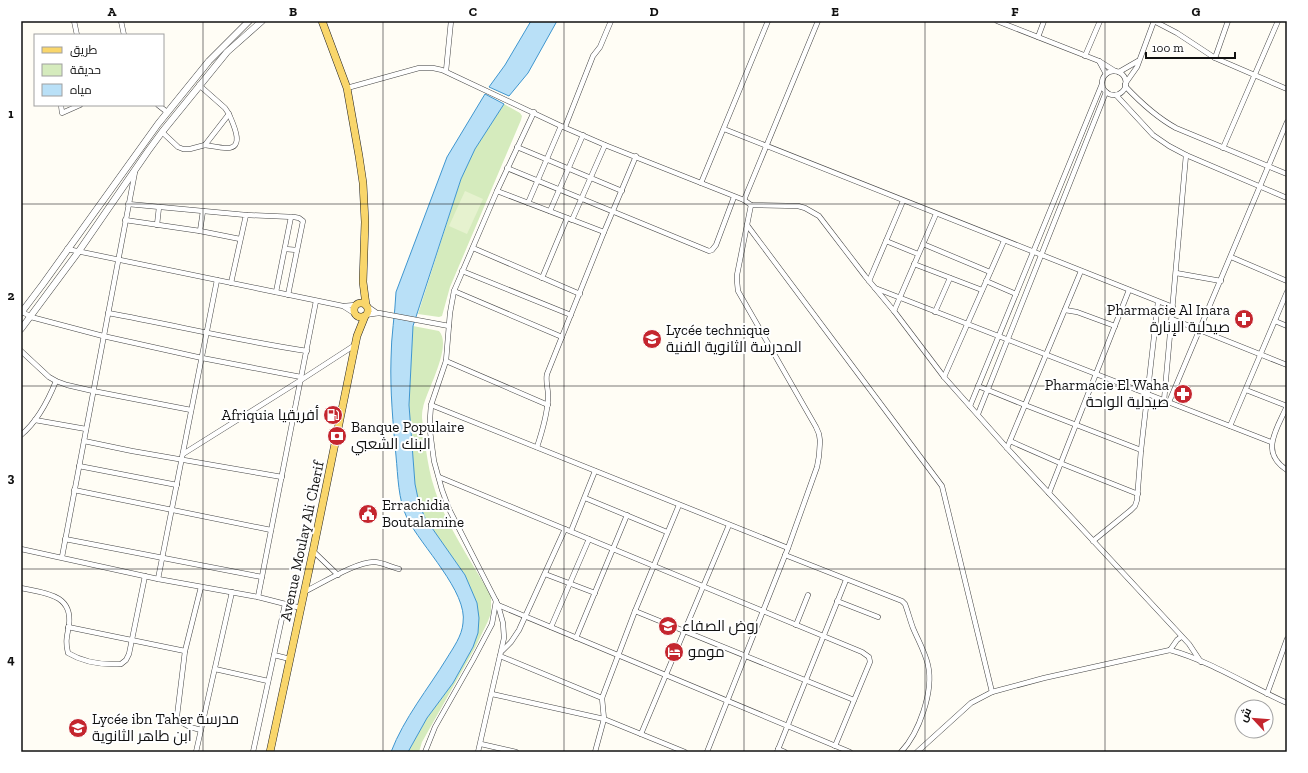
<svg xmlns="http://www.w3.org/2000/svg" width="1308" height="773" viewBox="0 0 1308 773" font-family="'Zilla Slab',Cairo,serif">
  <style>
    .green { fill: #d5ebbd }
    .pitch { fill: #e6f2cf }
    .water { fill: #b9e0f7; stroke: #3f96cf }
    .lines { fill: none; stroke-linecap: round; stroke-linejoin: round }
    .minor-casing { stroke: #444; stroke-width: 5.5 }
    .tertiary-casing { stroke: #444; stroke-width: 7 }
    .primary-casing { stroke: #222; stroke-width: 8 }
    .minor { stroke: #fff; stroke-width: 4.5 }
    .tertiary { stroke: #fff; stroke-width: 6 }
    .primary { stroke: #f9d66b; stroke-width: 7 }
    .grid { fill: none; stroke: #111; stroke-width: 1; stroke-opacity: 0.55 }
    .labels { text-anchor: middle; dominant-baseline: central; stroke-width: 4; stroke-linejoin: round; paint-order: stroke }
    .poi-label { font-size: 15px; fill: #111; stroke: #fff; text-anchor: start }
    .street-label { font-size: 15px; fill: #111; stroke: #fff }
    .neatline { fill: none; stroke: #111; stroke-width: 1.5 }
    .grid-label { font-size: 13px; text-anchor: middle; font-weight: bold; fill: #111 }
  </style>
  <rect width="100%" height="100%" fill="#fffdf5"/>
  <g class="green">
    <path d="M 504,104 L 520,113 L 522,116 L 521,120 L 450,287 L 442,316 L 439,317 L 418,314 L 461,179 L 475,149 Z"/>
    <path d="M 413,326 L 439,331 C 453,346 426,391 423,408 C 422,411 422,415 422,418 C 425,441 427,465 434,487 C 445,524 472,562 491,596 L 491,613 L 488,621 L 475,648 L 422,742 L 419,752 L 408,752 L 427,718 L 453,683 L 473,647 L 477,603 L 465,575 L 425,518 L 419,503 L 415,484 L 409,405 Z"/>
  </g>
  <path class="pitch" d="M 465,191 L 483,199 L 467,234 L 449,226 Z"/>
  <g class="water">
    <path d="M 531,21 L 557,21 L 528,73 L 509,96 L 489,87 L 505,65 Z"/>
    <path d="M 485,94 L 504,104 L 475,149 L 461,179 L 413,326 L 409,405 L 415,484 L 419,503 L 425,518 L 465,575 L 477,603 L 479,618 L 478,633 L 473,647 L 453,683 L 427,718 L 408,752 L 391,752 C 404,718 428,689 447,658 C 453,648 462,636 463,623 C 468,592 421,546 407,518 C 398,499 398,476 396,456 C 393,423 390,391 391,359 C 391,336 395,315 396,292 L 447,157 Z"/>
  </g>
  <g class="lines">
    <g class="minor-casing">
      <g id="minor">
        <path d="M 74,21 L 77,35"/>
        <path d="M 121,21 L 124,35"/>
        <path d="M 997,21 L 1099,61 L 1115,71"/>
        <path d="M 1154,21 L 1177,33 L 1215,58"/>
        <path d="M 1228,21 L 1215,58 L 1287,89"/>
        <path d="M 1038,37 L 1044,21"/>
        <path d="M 1085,56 L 1100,21"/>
        <path d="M 1099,61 L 1106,74"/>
        <path d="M 446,71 L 451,21"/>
        <circle cx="1114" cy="83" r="12"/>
        <path d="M 1119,72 L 1138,61"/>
        <path d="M 1125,84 L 1137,67 L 1154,21"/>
        <path d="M 1125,86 C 1140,102 1156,117 1176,128 L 1287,174"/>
        <path d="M 347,88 L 419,68 L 433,68 L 442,70 L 561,126 L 605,145 L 744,200 L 751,205 L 798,206 L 805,208 L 819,216 L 865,276 L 894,311 L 944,377 L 1007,448 L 1189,644 L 1201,662"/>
        <path d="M 1116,95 L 1153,135 L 1169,146 L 1186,155 L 1287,198"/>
        <path d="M 61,105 L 62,113 L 80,105"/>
        <path d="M 158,105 L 167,112"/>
        <path d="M 565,127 L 593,56 L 600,47 L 611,21"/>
        <path d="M 724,129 L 1173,307"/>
        <path d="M 162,132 L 178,147 L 183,149 L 190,149 L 205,145 L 229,114 L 225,108 L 199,85"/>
        <path d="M 205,145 C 212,146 220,148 227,148 C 246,148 232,122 229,114"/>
        <path d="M 517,147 L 622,191"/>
        <path d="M 1223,148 L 1278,21"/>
        <path d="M 507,168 L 709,251 L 712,250 L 716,245 L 734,197"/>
        <path d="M 701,183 L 768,21"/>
        <path d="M 497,191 L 604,232"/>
        <path d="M 744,200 L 818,21"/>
        <path d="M 528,203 L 561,126"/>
        <path d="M 128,204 L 246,215 L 231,283"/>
        <path d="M 550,211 L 583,135"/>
        <path d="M 246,215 L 294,217 L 299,218 L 303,221 L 288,295"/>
        <path d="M 125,220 L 200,231 L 240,239"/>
        <path d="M 572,220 L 605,145"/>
        <path d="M 157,225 L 159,207"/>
        <path d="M 747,225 L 942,486 L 992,692"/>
        <path d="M 200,231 L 203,211"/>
        <path d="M 886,241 L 918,254"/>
        <path d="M 923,244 L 990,272"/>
        <path d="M 473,248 L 580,294"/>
        <path d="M 67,249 L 343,306 L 354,313"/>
        <path d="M 285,249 L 297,250"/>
        <path d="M 1231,257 L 1287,281"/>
        <path d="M 914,264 L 982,290"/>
        <path d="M 462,271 L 571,315"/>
        <path d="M 1176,273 L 1221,281"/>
        <path d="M 542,278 L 567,218"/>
        <path d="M 869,281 L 903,201"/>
        <path d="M 986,281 L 1016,294"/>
        <path d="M 875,288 L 1271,442"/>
        <path d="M 454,291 L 562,337"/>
        <path d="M 276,292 L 291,217"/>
        <path d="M 344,306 L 355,305"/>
        <path d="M 367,306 L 377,313"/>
        <path d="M 1065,310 L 1077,312 L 1115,326"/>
        <path d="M 21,311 L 31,317 L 103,336 L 202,358 L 301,377"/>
        <path d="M 894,311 L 936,214"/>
        <path d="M 935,312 L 950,278"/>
        <path d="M 108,313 C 174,325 240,341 307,351"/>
        <path d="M 365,315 L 379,313 L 449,326"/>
        <path d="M 1172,319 L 1287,365"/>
        <path d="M 1275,321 L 1287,326"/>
        <path d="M 21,351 L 49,377 L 56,381 L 67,385 L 93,391 L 191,410"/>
        <path d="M 446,361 L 548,405"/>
        <path d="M 944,377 L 1004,241"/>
        <path d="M 978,386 L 1025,405 L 1141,450"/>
        <path d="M 1246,390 L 1287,406"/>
        <path d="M 1164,401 L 1186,155"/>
        <path d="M 1169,402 L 1287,122"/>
        <path d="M 431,405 L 788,548"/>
        <path d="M 970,406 L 1102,84"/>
        <path d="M 1287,406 C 1277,429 1259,452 1287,470"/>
        <path d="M 978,414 L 1106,92"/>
        <path d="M 35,420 L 86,429"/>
        <path d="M 1230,426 L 1287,292"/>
        <path d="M 21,435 C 38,421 48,401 56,381"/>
        <path d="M 84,441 L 132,451 L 282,477"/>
        <path d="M 1010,441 L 1060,463 L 1138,494"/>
        <path d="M 537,447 C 542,432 547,416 548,399 C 549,390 545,382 547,374 L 604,232 L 636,156"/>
        <path d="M 1007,448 L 1081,271"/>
        <path d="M 183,454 L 301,380 L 355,345"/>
        <path d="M 79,466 L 177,485"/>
        <path d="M 439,477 L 862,652 L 869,657 L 870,662 L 835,746"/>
        <path d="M 74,490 L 271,530"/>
        <path d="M 1049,493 L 1129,290"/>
        <path d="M 585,498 L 667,532"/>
        <path d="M 571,531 L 595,471"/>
        <path d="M 65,539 L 262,577"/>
        <path d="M 1093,541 L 1131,510 L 1135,506 L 1137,500 L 1141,450 L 1158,302"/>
        <path d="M 21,549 L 158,579 L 258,597 L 301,608"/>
        <path d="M 313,551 L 338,575"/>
        <path d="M 785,555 L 902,601 L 905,604 C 908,612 910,620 913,628 C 918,640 925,652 928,665 C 934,691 919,733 901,752"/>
        <path d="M 62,557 L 135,172"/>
        <path d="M 545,574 L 595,593"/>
        <path d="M 158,579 L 217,280"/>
        <path d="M 21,588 C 44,593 73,594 69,625 C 67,637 65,641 68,653 C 83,662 103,665 121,664 L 126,660 L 129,654 L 145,576"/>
        <path d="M 304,592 C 321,584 357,561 375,562 C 384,563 391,567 399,569"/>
        <path d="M 258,597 L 316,301"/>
        <path d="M 837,601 L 878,617"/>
        <path d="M 285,604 L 274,655 L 290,659"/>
        <path d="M 498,605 L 850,752"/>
        <path d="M 635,611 L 854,700"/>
        <path d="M 796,625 L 808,595"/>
        <path d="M 68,627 L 185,651"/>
        <path d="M 551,627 L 589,539"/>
        <path d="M 576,638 L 627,515"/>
        <path d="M 1170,650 L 1177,640 L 1181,637"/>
        <path d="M 502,651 L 511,642 L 519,630 L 565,529"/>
        <path d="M 500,656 L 602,698"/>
        <path d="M 215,669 L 268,681"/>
        <path d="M 492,694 L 604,719 L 685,752"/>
        <path d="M 1267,694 L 1287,639"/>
        <path d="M 201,730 L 190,727 L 179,721 L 177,716 L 185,651 L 201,587"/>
        <path d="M 641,734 L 729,525"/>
        <path d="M 481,744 L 516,752"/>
        <path d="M 778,749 L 785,752"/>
        <path d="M 196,752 L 232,592"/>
        <path d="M 253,752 L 274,655"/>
        <path d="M 425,752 L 435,727 L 473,660 L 492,624 L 496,601"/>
        <path d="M 478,752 L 504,638 L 503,623 L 498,605 L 449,509 L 442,490 L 434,461 L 430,431 L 430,419 L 431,405 L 446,361 L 450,313 L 454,291 L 497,191 L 534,112"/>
        <path d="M 595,752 L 604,719 L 602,698 L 635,611 L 679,505"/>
        <path d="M 707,752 L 788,548 L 817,467 L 819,456 L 820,441 L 819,434 L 816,427 L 738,291 L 737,281 L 737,275 L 751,205"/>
        <path d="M 777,752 L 846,580"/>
        <path d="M 917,752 L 971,703 L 992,692 L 1044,678 L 1170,650 C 1210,661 1249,686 1287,703"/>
      </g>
    </g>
    <g class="tertiary-casing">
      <g id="tertiary">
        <path d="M 21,313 L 43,284 L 158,124 L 209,61 L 249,21"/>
        <path d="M 21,329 L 79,251 L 148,151 L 162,132 L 227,52 L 262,21"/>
      </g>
    </g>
    <g class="primary-casing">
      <g id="primary">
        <path d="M 322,21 L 347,88 L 359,156 L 363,183 L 365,222 L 363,282 L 366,305"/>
        <circle cx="361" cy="310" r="7"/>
        <path d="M 270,752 L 313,551 L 357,336 L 365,316"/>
      </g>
    </g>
    <use href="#minor" class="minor"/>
    <use href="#tertiary" class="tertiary"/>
    <use href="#primary" class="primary"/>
  </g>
  <path class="grid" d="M 203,21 L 203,752M 383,21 L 383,752M 564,21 L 564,752M 744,21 L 744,752M 925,21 L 925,752M 1105,21 L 1105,752M 21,204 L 1287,204M 21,386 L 1287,386M 21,569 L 1287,569"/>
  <defs>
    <g id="pharmacy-disc" transform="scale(1)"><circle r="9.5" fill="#c4262e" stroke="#fff"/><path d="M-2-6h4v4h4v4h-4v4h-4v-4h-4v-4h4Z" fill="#fff"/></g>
    <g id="school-disc" transform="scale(1)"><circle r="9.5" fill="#c4262e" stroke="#fff"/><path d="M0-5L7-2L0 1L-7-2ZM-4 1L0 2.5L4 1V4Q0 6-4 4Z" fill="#fff"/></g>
    <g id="fuel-disc" transform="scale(1)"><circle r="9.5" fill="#c4262e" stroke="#fff"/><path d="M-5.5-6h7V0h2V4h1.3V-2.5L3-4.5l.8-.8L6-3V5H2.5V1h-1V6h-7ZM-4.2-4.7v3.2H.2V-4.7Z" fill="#fff"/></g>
    <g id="bank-disc" transform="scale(1)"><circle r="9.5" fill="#c4262e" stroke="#fff"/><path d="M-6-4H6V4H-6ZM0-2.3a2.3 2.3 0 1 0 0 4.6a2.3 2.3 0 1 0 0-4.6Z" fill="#fff"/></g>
    <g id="civic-disc" transform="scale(1)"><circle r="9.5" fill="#c4262e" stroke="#fff"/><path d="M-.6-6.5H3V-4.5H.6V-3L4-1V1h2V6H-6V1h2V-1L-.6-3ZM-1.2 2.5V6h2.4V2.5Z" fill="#fff"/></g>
    <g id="hotel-disc" transform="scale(1)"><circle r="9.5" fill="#c4262e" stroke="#fff"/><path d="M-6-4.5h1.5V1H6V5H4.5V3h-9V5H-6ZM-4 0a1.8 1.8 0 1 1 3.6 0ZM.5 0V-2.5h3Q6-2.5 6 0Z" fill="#fff"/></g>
  </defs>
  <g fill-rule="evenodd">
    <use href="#pharmacy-disc" x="1244" y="319"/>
    <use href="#school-disc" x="652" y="339"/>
    <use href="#pharmacy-disc" x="1183" y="394"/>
    <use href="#fuel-disc" x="333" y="415"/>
    <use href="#bank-disc" x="337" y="436"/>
    <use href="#civic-disc" x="368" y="514"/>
    <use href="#school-disc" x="668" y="626"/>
    <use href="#hotel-disc" x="674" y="652"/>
    <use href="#school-disc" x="78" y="728"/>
  </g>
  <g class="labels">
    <g class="poi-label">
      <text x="1230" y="310" text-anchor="end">Pharmacie Al Inara<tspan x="1230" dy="17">صيدلية الإنارة</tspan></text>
      <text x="666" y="330">Lycée technique<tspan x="666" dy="17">المدرسة الثانوية الفنية</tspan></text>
      <text x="1169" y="385" text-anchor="end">Pharmacie El Waha<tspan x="1169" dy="17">صيدلية الواحة</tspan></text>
      <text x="319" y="415" text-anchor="end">Afriquia أفريقيا</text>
      <text x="351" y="427">Banque Populaire<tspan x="351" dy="17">البنك الشعبي</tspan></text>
      <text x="382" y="505">Errachidia<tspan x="382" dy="17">Boutalamine</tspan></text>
      <text x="682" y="626">روض الصفاء</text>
      <text x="688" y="652">مومو</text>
      <text x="92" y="719">Lycée ibn Taher مدرسة<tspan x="92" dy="17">ابن طاهر الثانوية</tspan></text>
    </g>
    <g class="street-label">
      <text transform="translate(302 541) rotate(-78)">Avenue Moulay Ali Cherif</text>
    </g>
  </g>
  <rect width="1308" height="773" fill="none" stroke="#ffffff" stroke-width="44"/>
  <rect x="34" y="34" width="130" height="72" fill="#ffffff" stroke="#a0a0a0"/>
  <rect x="42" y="47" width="20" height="6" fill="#f9d66b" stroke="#a0a0a0"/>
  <text x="70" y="54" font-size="12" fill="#111111">طريق</text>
  <rect x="42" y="64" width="20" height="12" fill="#d5ebbd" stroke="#a0a0a0"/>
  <text x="70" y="74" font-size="12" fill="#111111">حديقة</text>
  <rect x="42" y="84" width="20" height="12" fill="#b9e0f7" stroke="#a0a0a0"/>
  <text x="70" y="94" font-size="12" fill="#111111">مياه</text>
  <g transform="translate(1254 719) rotate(296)"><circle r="19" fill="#ffffff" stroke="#a0a0a0"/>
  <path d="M0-3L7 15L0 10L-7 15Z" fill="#c4262e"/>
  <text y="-6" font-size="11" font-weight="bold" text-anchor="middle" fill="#111111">ش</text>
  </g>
  <path d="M1146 52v6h89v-6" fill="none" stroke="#111111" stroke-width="2"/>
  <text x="1152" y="52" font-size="12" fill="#111111" stroke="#ffffff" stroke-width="3" paint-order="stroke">100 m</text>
  <rect x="22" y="22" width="1264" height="729" class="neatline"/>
  <g class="grid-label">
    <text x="112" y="16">A</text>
    <text x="293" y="16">B</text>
    <text x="473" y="16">C</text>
    <text x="654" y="16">D</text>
    <text x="835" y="16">E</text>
    <text x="1015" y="16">F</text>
    <text x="1196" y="16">G</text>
    <text x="11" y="118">1</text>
    <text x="11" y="300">2</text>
    <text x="11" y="482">3</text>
    <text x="11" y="664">4</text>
  </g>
</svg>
